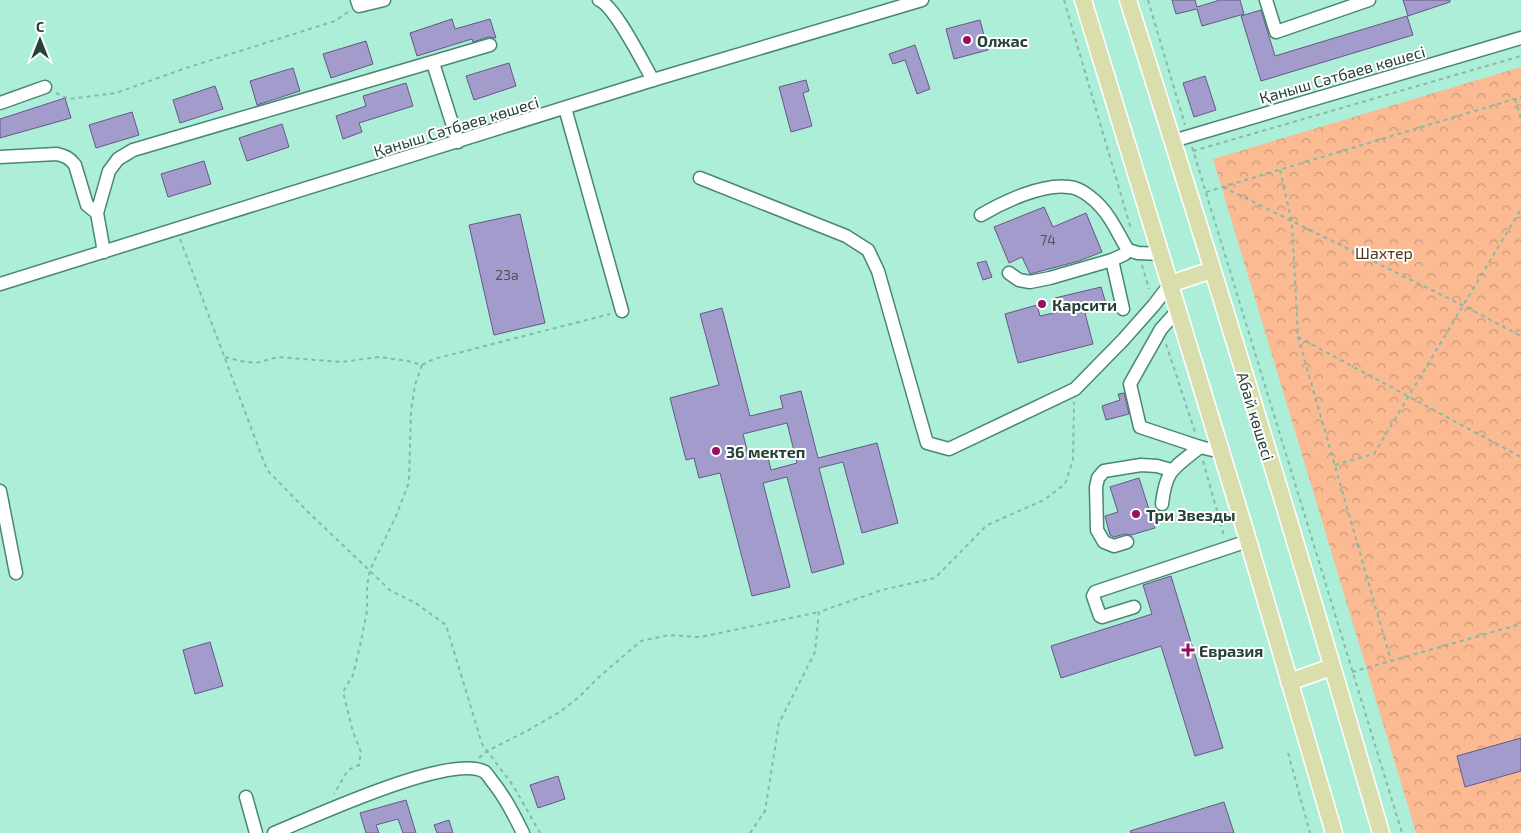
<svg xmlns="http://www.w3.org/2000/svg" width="1521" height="833" viewBox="0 0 1521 833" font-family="'Exo 2',sans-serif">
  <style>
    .park { fill: url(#park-crowns) }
    .building { fill: #a49bcd; stroke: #625986; fill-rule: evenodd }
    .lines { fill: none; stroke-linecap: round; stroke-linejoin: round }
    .minor-casing { stroke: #478774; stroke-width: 15 }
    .major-casing { stroke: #fff; stroke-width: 19 }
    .path { stroke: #84baa8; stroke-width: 2; stroke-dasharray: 4 4; stroke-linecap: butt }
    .minor { stroke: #fff; stroke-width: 12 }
    .major { stroke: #dadead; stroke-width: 16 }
    .poi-dot { fill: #9a0e60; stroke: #fff; stroke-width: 2 }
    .labels { text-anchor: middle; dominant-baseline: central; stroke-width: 4; stroke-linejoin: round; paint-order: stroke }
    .number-label { font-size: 14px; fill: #46585d }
    .poi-label { font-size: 16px; font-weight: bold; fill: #264138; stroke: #fff; text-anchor: start }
    .street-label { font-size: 16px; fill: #264138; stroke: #fff }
    .park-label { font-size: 16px; fill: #593217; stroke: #fff }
  </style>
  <defs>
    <pattern id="park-crowns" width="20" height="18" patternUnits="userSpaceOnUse" patternTransform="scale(1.25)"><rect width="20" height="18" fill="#fbba92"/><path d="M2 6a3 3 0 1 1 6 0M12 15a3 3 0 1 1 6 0" fill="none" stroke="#cb9978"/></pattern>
  </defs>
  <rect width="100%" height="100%" fill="#adeed9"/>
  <path class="park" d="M 1521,67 L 1521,833 L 1416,833 L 1213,159 Z"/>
  <g class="building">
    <path d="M 1172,0 L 1195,0 L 1197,7 L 1220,0 L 1240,0 L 1244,14 L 1202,26 L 1197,9 L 1176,14 Z"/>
    <path d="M 1403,0 L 1450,0 L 1450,2 L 1408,16 Z"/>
    <path d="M 1261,10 L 1275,56 L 1407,16 L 1413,35 L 1261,81 L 1241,16 Z"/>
    <path d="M 452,19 L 455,29 L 490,19 L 496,38 L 488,37 L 473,42 L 472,39 L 417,56 L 410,33 Z"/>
    <path d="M 980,20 L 988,50 L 954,59 L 946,29 Z"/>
    <path d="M 366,41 L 373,64 L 331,78 L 323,54 Z"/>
    <path d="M 915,45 L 930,89 L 917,94 L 905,60 L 893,64 L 889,54 Z"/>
    <path d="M 509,63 L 516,86 L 474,100 L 466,76 Z"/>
    <path d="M 293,68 L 300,91 L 257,105 L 250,81 Z"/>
    <path d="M 1205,76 L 1216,110 L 1194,117 L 1183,83 Z"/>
    <path d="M 806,80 L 809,91 L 803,93 L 812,126 L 791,132 L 779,87 Z"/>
    <path d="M 406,83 L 413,106 L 359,123 L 362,132 L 343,139 L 336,116 L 366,106 L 363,96 Z"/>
    <path d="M 215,86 L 223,109 L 180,123 L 173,100 Z"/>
    <path d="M 65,98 L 71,118 L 0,138 L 0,119 Z"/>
    <path d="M 132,112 L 139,135 L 96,148 L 89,125 Z"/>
    <path d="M 282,124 L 289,147 L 247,161 L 239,138 Z"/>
    <path d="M 204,161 L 211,184 L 168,197 L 161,174 Z"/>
    <path d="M 1044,207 L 1053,227 L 1086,213 L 1102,252 L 1079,261 L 1030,274 L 1022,257 L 1009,263 L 994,227 Z"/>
    <path d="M 520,214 L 545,323 L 494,335 L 469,225 Z"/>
    <path d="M 986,261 L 992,277 L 983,280 L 977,263 Z"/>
    <path d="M 1101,287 L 1107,307 L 1085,313 L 1093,344 L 1018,363 L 1005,314 L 1037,305 L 1040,316 L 1058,312 L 1055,298 Z"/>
    <path d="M 722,308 L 750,416 L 783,408 L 780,396 L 801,391 L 818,458 L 877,443 L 898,523 L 862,533 L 843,462 L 819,468 L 844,564 L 812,573 L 787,477 L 763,483 L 790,587 L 752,596 L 720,473 L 699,478 L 694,458 L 686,460 L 670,398 L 719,385 L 700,314 ZM 787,423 L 797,463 L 771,470 L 766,449 L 748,454 L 743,434 Z"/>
    <path d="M 1124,393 L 1129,414 L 1106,420 L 1102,406 L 1120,400 L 1118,394 Z"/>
    <path d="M 1139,478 L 1155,528 L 1131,535 L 1125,534 L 1114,537 L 1110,535 L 1105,516 L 1118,512 L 1110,487 Z"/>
    <path d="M 1171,576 L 1223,748 L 1195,756 L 1161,646 L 1061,678 L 1051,646 L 1152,614 L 1143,585 Z"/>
    <path d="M 210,642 L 223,686 L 195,694 L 183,650 Z"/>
    <path d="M 1521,738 L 1521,771 L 1465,787 L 1457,756 Z"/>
    <path d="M 558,776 L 565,799 L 538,808 L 530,785 Z"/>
    <path d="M 406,800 L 416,833 L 403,833 L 398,819 L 376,825 L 379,833 L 366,833 L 360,813 Z"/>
    <path d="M 1224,802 L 1234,833 L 1131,833 L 1130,831 Z"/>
    <path d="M 449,820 L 453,833 L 437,833 L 434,825 Z"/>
  </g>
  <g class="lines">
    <g class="minor-casing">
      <g id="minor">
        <path d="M 357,0 L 359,6 L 384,0"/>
        <path d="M 599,0 C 615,6 643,63 653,80"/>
        <path d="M 1266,0 L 1276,32 L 1369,0"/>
        <path d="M 433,63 L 458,142"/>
        <path d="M 0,103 L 45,87"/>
        <path d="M 565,108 L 622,311"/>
        <path d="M 1173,141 L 1521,38"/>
        <path d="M 0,157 L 57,154 C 65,156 70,158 75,165 L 87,205 L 97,213 L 104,252"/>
        <path d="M 700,178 L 846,236 L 868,250 L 878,271 L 927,443 L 949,449 L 1075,389 L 1123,340 L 1154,305 L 1170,284"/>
        <path d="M 97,213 L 109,171 L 118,159 L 133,150 L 490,45"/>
        <path d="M 981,215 C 1003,202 1043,183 1069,187 C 1081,188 1094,199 1101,207 C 1113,220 1119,236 1128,250 L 1138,253 L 1161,254"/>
        <path d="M 1112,260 L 1123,309"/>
        <path d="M 1009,273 L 1019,280 L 1030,282 L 1050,278 L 1112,260 L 1125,254 L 1128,250"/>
        <path d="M 0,284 L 653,80 L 922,0"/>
        <path d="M 1178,310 L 1161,329 L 1130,384 L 1140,427 L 1200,447 L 1221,452"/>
        <path d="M 0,491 L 16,573"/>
        <path d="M 1162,504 C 1166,469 1173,469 1200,447"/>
        <path d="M 1127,542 L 1114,546 L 1104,542 L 1097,530 L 1096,487 L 1098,478 L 1104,471 L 1141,465 L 1157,466 L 1171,470"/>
        <path d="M 1134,607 L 1102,617 L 1100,616 L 1093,596 L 1095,592 L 1248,541"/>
        <path d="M 246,797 L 256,833"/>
        <path d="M 274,833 C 311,818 452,752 485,772 C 487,774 490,778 492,781 C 505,797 514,815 523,833"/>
      </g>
    </g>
    <g class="major-casing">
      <g id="major">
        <path d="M 1083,0 L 1245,530 L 1334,833"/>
        <path d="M 1128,0 C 1216,276 1300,554 1381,833"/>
        <path d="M 1170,284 L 1212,270"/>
        <path d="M 1289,682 L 1332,667"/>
      </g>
    </g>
    <g class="path">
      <path d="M 1064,0 L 1131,229"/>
      <path d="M 1148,0 L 1185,125"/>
      <path d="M 56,93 L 69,99 L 116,93 L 183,69 L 335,21 L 348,12"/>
      <path d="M 1515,99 L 1521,119"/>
      <path d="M 1192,147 L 1402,833"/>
      <path d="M 1193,151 L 1521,56"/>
      <path d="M 1280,170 L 1292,223 L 1298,337 L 1391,661"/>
      <path d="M 1223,187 L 1464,306 L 1521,336"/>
      <path d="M 1206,192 L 1521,97"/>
      <path d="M 180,239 L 267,470 L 307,511 L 391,591 L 414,602 L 446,625 L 482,744 L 514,787 L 540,833"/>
      <path d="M 1142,265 L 1149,289"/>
      <path d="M 1298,337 L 1521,457"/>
      <path d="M 1166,344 L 1195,432"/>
      <path d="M 225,357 L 240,361 L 256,363 L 278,357 L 341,362 L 379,357 L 408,361 L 422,365 L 415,385 L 411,411 L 409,482 L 396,516 L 370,570 L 367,586 L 367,611 L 360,646 L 353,675 L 343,692 L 353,732 L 361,752 L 359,765 L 348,770 L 334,794"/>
      <path d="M 422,365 L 434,359 L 610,314"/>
      <path d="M 1203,461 L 1224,536"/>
      <path d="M 1335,465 L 1374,454 L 1521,209"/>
      <path d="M 1352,672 L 1521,624"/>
      <path d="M 1288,753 L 1310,833"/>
      <path d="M 479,758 L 487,751 L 525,732 L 560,712 L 579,697 L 599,677 L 641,641 L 669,635 L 701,637 L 819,612"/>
      <path d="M 750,833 L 765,811 L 779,723 L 815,652 L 819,612 L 882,590 L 935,578 L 987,525 L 1044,500 L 1065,484 L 1073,460 L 1074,402"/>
    </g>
    <use href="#minor" class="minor"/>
    <use href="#major" class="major"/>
  </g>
  <g class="poi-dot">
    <circle cx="967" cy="40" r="5"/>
    <circle cx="1042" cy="304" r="5"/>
    <circle cx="716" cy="451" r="5"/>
    <circle cx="1136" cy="514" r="5"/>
    <path d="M1185.5 642.5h5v5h5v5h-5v5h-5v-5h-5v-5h5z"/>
  </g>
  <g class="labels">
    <g class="number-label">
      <text x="1048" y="239">74</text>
      <text x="507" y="274">23а</text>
    </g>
    <g class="poi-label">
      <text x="977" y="40">Олжас</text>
      <text x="1052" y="304">Карсити</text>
      <text x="726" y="451">36 мектеп</text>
      <text x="1146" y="514">Три Звезды</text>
      <text x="1199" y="650">Евразия</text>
    </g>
    <g class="street-label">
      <text transform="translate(1342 74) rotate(-16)">Қаныш Сәтбаев көшесі</text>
      <text transform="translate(456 126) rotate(-17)">Қаныш Сәтбаев көшесі</text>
      <text transform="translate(1256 416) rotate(73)">Абай көшесі</text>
    </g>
    <g class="park-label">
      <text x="1384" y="252">Шахтер</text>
    </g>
  </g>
  <g transform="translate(40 40)" stroke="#ffffff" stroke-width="4" paint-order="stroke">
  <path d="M0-4L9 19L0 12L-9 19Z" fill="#264138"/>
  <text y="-8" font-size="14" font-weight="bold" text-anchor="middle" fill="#264138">С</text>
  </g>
</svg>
